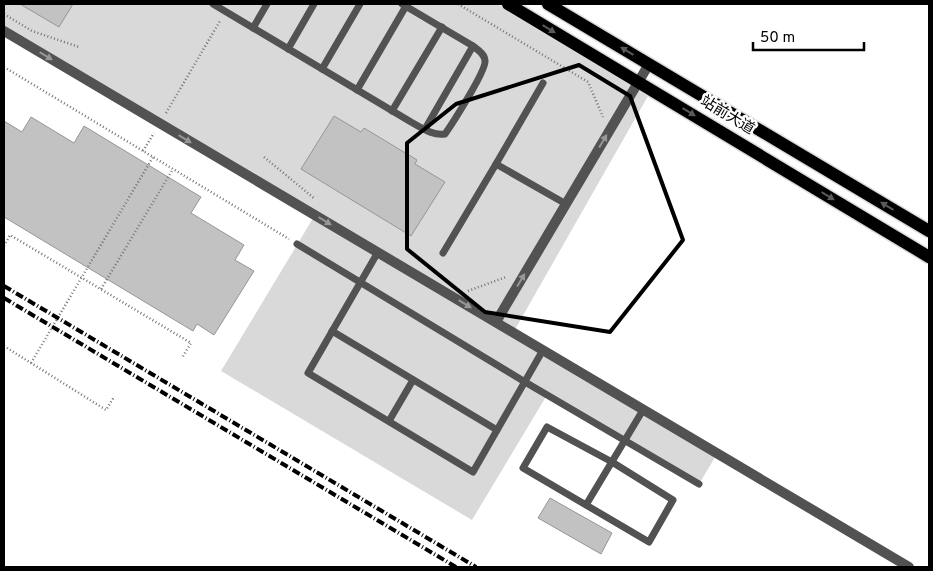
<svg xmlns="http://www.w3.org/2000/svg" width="933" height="571" viewBox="0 0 933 571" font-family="Overpass,'Noto Sans SC',sans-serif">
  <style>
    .green { fill: #d9d9d9 }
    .building { fill: #c2c2c2; stroke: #969696 }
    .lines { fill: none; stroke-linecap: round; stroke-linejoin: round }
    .primary-casing { stroke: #dbdbdb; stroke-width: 15 }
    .path { stroke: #747474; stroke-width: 2.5; stroke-dasharray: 1 2.5; stroke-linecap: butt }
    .lane { stroke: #525252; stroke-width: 7 }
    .street { stroke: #525252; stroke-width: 10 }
    .primary { stroke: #000; stroke-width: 12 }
    .rail { stroke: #000; stroke-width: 4; stroke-dasharray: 8 2.5 1 2.5; stroke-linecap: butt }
    .oneway { fill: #595959 }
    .oneway2 { fill: #979797 }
    .marked { fill: none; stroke: #000; stroke-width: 4; stroke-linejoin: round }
    .labels { text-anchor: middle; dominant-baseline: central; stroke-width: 5; stroke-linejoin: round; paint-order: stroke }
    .street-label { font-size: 15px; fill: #000; stroke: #fff }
  </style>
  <rect width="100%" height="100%" fill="#fff"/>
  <path class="green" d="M 4,4 L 497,4 L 648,96 L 513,333 L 717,454 L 699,484 L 547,395 L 472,520 L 221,371 L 315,215 L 4,33 Z"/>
  <g class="building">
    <path d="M 20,4 L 73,4 L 59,27 Z"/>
    <path d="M 334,116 L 361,132 L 364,128 L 417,160 L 415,164 L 445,182 L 411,236 L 301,169 Z"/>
    <path d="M 31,117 L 74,143 L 84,126 L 201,197 L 191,213 L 244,245 L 235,260 L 254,271 L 214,335 L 197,324 L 193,331 L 4,217 L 4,121 L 22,132 Z"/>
    <path d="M 550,498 L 612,533 L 601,554 L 538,518 Z"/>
  </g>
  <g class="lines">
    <g class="primary-casing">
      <g id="primary">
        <path d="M 508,4 L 929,257"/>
        <path d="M 548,4 L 929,231"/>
      </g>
    </g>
    <g class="path">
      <path d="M 458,4 L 588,82 L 603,117"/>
      <path d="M 4,14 L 32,31 L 79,47"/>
      <path d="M 4,67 L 289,239"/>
      <path d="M 166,113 L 220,21"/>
      <path d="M 143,151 L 154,133"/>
      <path d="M 264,157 L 315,199"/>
      <path d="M 4,246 L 10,235 L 191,343 L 182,358"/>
      <path d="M 101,289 L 173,169"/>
      <path d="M 468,291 L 506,277"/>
      <path d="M 4,346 L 106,410 L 114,397"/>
      <path d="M 31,363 L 153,157"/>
    </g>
    <g class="lane">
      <path d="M 213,4 L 411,122 C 422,128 433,136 445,134 C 452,124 486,71 485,61 C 485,54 478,50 473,46 L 402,4"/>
      <path d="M 253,28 L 267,4"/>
      <path d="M 288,49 L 314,4"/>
      <path d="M 322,69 L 360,4"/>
      <path d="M 543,83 L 496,164 L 566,204"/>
      <path d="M 357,90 L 406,6"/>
      <path d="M 392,111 L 442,27"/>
      <path d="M 425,129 L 473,46"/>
      <path d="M 297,244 L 525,382 L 699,484"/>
      <path d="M 378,252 L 308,373 L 473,472 L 543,350"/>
      <path d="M 443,253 L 496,164"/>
      <path d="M 332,331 L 497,430"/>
      <path d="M 389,421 L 413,380"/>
      <path d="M 586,505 L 523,468 L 547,427 L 612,462 L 673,500 L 649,542 L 586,505 L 643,410"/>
    </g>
    <g class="street">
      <path d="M 4,31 L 909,567"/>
      <path d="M 496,322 L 649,64"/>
    </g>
    <use href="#primary" class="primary"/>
    <g class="rail">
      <path d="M 4,286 L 476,567"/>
      <path d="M 4,298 L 456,567"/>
    </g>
  </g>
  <defs><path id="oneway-solid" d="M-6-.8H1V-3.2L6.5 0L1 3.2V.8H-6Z" transform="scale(1.25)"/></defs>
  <g class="oneway">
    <use href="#oneway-solid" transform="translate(549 29) rotate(31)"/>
    <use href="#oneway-solid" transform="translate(627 51) rotate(-149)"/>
    <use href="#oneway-solid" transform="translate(689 112) rotate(31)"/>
    <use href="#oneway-solid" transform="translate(828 196) rotate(31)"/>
    <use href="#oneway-solid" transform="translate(887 206) rotate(-149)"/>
  </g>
  <g class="oneway2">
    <use href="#oneway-solid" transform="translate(46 56) rotate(31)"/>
    <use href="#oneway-solid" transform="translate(185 139) rotate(31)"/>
    <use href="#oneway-solid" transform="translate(603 141) rotate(-59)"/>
    <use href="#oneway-solid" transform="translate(325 221) rotate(31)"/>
    <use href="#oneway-solid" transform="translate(521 280) rotate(-59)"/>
    <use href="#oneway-solid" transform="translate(465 304) rotate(31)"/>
  </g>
  <path class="marked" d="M 579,65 L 630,96 L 683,240 L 610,332 L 485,312 L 407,249 L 407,143 L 456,104 Z"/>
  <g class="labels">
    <g class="street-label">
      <text transform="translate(727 116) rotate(31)">站前大道</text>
    </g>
  </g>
  <rect width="933" height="571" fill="none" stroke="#000000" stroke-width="10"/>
  <path d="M753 42v8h111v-8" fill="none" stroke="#000000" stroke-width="2.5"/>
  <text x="760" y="42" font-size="15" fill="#000000" stroke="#ffffff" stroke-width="4" paint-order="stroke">50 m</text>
</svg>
